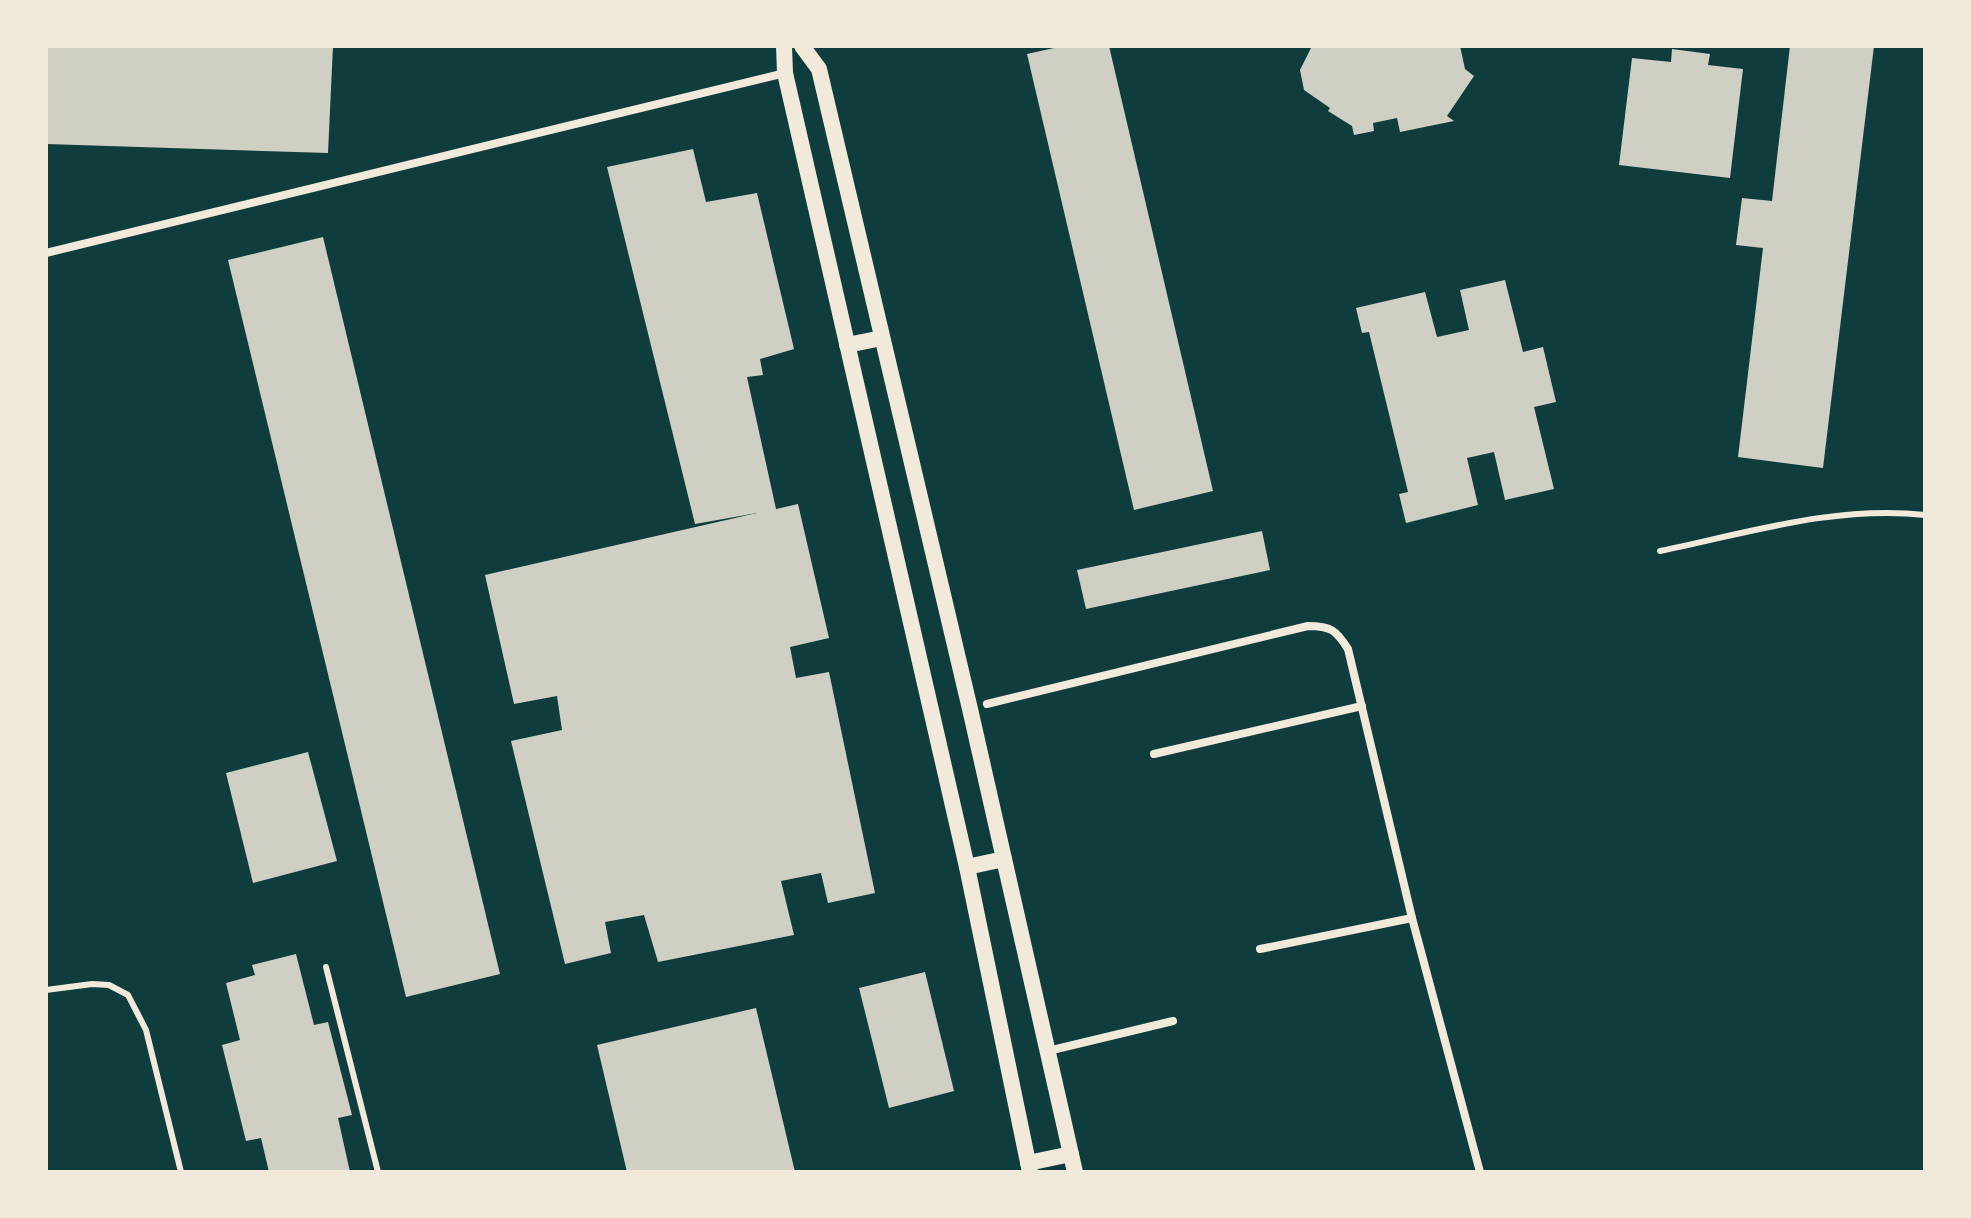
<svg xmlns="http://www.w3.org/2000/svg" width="1971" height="1218" viewBox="0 0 1971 1218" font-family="Montserrat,sans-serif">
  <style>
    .building { fill: #cfcfc3 }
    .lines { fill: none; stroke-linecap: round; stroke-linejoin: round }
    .service { stroke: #f1e9da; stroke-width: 6 }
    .minor { stroke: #f1e9da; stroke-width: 8 }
    .secondary { stroke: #f1e9da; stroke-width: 16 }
  </style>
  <rect width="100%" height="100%" fill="#0f3d3e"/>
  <g class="building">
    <path d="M 46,46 L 333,46 L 328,153 L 46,144 Z"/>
    <path d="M 1063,46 L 1109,46 L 1213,491 L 1134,510 L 1027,54 Z"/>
    <path d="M 1312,46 L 1460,46 L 1465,69 L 1474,76 L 1447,116 L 1454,121 L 1400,132 L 1397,118 L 1373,123 L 1374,131 L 1354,135 L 1352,126 L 1328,111 L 1330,108 L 1304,90 L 1300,70 Z"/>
    <path d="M 1790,46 L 1874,46 L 1823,468 L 1738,457 L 1763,248 L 1736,245 L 1742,198 L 1772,201 Z"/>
    <path d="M 1672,49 L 1710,54 L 1708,65 L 1743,69 L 1730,178 L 1619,165 L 1632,58 L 1671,62 Z"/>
    <path d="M 693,149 L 706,202 L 757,193 L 794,349 L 760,359 L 763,375 L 747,377 L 776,509 L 798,504 L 829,638 L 790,647 L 796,678 L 829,672 L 875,893 L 828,903 L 821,873 L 781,881 L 794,935 L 658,962 L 644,915 L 605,922 L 611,953 L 565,964 L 511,741 L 562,730 L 557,696 L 514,704 L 485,575 L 757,513 L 695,524 L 607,167 Z"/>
    <path d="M 323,237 L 500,974 L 406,997 L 228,260 Z"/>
    <path d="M 1505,280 L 1523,352 L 1543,347 L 1556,402 L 1534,407 L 1554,489 L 1505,500 L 1494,452 L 1467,458 L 1478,505 L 1406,523 L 1399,494 L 1408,492 L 1369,332 L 1362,333 L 1356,308 L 1425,292 L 1437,337 L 1469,330 L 1460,290 Z"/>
    <path d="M 1262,531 L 1270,570 L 1086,609 L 1077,570 Z"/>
    <path d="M 308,752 L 337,861 L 253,883 L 226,773 Z"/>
    <path d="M 296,954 L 314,1025 L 328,1022 L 352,1115 L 338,1118 L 350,1172 L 269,1172 L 261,1138 L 246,1141 L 222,1045 L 240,1040 L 226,983 L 255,975 L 252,965 Z"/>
    <path d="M 925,972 L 954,1091 L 889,1108 L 859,988 Z"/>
    <path d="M 756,1008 L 795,1172 L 627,1172 L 597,1045 Z"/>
  </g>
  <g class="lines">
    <g class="service">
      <path d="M 1660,551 C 1747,533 1836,505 1925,515"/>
      <path d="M 326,967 L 378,1172"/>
      <path d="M 46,990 L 92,984 L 109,985 L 128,995 L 146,1030 L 181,1172"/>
    </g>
    <g class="minor">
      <path d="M 46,253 L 785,73"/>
      <path d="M 987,704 L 1308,626 C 1331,626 1336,630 1348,649 L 1412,918 L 1480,1172"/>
      <path d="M 1154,754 L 1362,706"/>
      <path d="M 1260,949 L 1412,918"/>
      <path d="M 1048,1051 L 1173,1021"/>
    </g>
    <g class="secondary">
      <path d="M 784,46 L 785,73 L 967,867 L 1030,1172"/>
      <path d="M 802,46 L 819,69 L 970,709 L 1075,1172"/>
      <path d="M 847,345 L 882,338"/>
      <path d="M 967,867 L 1004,859"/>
      <path d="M 1028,1163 L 1071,1154"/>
    </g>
  </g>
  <rect width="1971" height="1218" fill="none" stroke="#f1e9da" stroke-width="96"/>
</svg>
